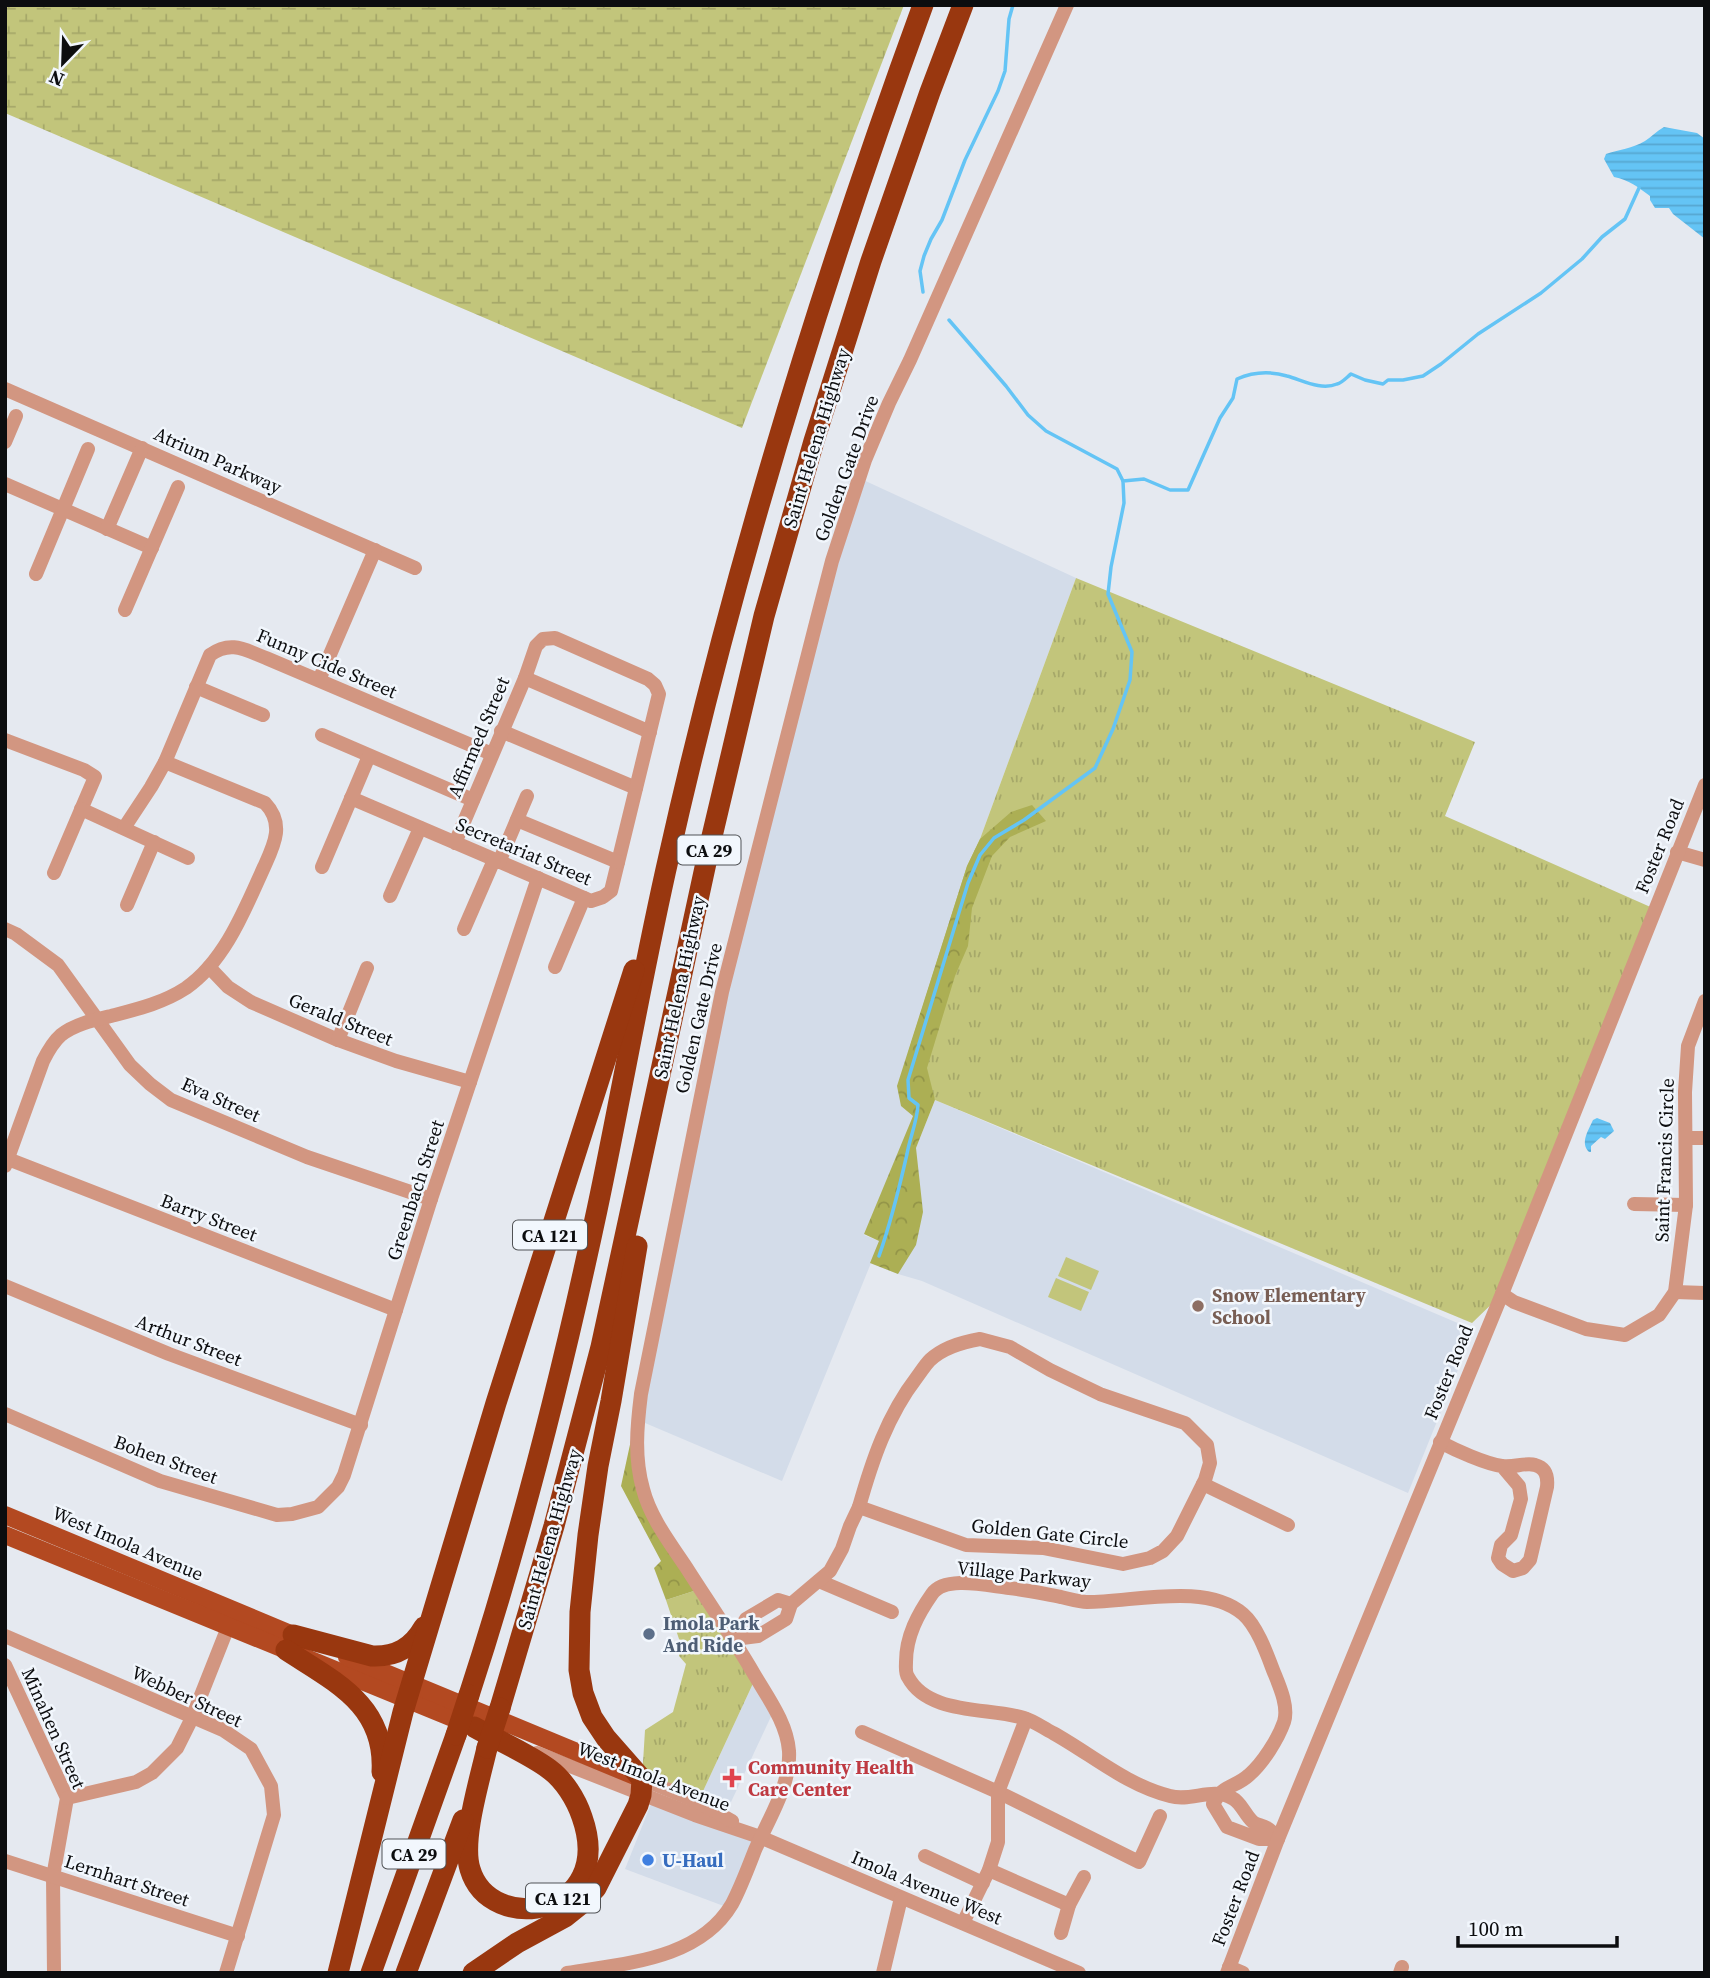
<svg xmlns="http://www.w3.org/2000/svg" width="1710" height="1978" viewBox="0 0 1710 1978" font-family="'Source Serif 4',serif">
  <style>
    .built { fill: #d3dce9 }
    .grass { fill: url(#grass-tufts) }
    .forest { fill: url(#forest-crowns) }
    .wetland { fill: url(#wetland-marsh) }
    .park { fill: #c2c57b }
    .water { fill: url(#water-rules) }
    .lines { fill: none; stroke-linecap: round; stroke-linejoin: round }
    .stream { stroke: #64c4f5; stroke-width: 3.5 }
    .minor { stroke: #d29681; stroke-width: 14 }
    .major { stroke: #b34921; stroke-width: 18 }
    .highway { stroke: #99370f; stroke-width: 21 }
    .highway-bridge { stroke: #99370f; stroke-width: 21 }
    .education-dot { fill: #8d6e63; stroke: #f2f7fd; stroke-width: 2.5 }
    .service-dot { fill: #5c6f8a; stroke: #f2f7fd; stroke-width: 2.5 }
    .health-dot { fill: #e0444e; stroke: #f2f7fd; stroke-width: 2.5 }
    .shop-dot { fill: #3f7fe0; stroke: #f2f7fd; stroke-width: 2.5 }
    .labels { text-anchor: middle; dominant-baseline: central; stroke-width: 5; stroke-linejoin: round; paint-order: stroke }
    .shield { fill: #f2f7fd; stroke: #515356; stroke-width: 2 }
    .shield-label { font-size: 18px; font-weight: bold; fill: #0c0d0f }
    .street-label { font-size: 19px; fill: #0c0d0f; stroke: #f2f7fd }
    .education-label { font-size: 19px; font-weight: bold; fill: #785e54; stroke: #f2f7fd; text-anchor: start }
    .service-label { font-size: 19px; font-weight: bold; fill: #4e5e75; stroke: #f2f7fd; text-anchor: start }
    .health-label { font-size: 19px; font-weight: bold; fill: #be3a42; stroke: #f2f7fd; text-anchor: start }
    .shop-label { font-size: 19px; font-weight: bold; fill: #366cbe; stroke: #f2f7fd; text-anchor: start }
  </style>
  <defs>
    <pattern id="grass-tufts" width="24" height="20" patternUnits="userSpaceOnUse" patternTransform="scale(1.75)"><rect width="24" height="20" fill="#c2c57b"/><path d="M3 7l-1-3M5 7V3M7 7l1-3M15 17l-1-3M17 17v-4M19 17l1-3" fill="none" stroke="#a6a869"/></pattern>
    <pattern id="forest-crowns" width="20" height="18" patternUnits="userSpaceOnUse" patternTransform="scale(1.75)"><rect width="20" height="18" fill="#acaf54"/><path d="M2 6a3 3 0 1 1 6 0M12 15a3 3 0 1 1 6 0" fill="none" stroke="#939548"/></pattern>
    <pattern id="wetland-marsh" width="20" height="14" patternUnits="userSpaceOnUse" patternTransform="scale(1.75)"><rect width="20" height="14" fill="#c2c57b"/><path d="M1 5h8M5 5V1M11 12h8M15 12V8" fill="none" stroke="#a6a869"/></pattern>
    <pattern id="water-rules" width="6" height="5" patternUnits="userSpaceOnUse" patternTransform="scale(1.75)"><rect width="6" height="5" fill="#64c4f5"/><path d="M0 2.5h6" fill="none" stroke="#56a7d1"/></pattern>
  </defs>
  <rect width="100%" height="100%" fill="#e5e9f0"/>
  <g class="built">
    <path d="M 859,478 L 1076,578 L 980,839 L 967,866 L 914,1116 L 864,1235 L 879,1241 L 935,1100 L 1474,1330 L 1408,1493 L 922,1281 L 898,1274 L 871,1263 L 782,1481 L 638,1420 L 705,1066 Z"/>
    <path d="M 756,1677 L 775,1708 L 724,1817 L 698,1802 Z"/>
    <path d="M 653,1799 L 760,1837 L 729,1908 L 625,1869 Z"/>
  </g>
  <g class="grass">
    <path d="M 1076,578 L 1475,742 L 1445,816 L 1655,909 L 1502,1294 L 1472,1323 L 935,1100 L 908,1053 L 967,866 L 980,839 Z"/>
    <path d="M 700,1589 L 756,1677 L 698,1802 L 642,1779 L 645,1730 L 673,1712 L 686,1664 L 679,1656 L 680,1642 L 666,1600 Z"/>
  </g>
  <g class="forest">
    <path d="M 1032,805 L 1046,821 L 1010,837 L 992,856 L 972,908 L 968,946 L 955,976 L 927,1068 L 935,1100 L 916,1148 L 923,1212 L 916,1245 L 898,1274 L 870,1263 L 879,1241 L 864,1234 L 913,1116 L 901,1106 L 897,1086 L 967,866 L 980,839 L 1011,812 Z"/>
    <path d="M 641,1394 L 643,1491 L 700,1589 L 666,1600 L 654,1568 L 661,1561 L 621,1486 Z"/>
  </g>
  <path class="wetland" d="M 5,5 L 904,5 L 742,428 L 5,113 Z"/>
  <g class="park">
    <path d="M 1066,1257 L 1099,1271 L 1091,1290 L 1058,1276 Z"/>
    <path d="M 1056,1278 L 1089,1292 L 1081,1311 L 1048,1297 Z"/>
  </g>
  <g class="water">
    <path d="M 1664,127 L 1697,133 L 1705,139 L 1705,239 L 1673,214 L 1669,208 L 1655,208 L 1650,200 L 1650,196 C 1638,187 1629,180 1614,177 L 1604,159 L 1606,154 C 1618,150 1633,148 1645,141 C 1651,137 1657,131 1664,127 Z"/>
    <path d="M 1597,1118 L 1610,1123 L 1614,1131 L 1605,1139 L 1601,1137 L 1591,1146 L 1591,1152 L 1589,1152 C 1580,1143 1588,1131 1593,1120 Z"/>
  </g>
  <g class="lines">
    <g class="stream">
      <path d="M 923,292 L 920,271 L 924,256 L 931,239 L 942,220 L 965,160 L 998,91 L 1005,71 L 1009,19 L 1013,5"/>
      <path d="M 949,320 L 1006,386 L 1028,415 L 1046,431 L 1117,469 L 1123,481"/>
      <path d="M 879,1256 C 891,1222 899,1189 907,1154 C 910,1137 917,1122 918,1105 L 909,1098 L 908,1080 L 968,883 L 980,855 L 994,838 L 1024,820 L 1095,768 L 1113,729 L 1130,680 L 1132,652 L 1108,594 L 1111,567 L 1124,503 L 1123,481 L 1144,479 L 1170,490 L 1188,490 L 1220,418 L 1233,398 L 1237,379 C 1253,372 1270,371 1287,376 C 1302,380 1321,391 1337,384 C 1342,383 1347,377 1351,374 L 1365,380 L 1383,384 L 1388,380 L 1403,380 L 1423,376 L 1441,364 L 1478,334 L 1541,293 L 1582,259 L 1602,237 L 1625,219 L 1639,188"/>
    </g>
    <g class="minor">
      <path d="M 5,389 L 415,568"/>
      <path d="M 5,442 L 16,416"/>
      <path d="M 5,484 L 152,548"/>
      <path d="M 107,529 L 142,448"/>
      <path d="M 36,574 L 88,449"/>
      <path d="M 125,610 L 178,487"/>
      <path d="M 525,678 L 650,732"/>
      <path d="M 319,680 L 375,550"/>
      <path d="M 196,687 L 263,715"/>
      <path d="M 501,731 L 636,788"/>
      <path d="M 322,735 L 473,800"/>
      <path d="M 5,740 L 84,770 L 95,777 L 54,873"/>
      <path d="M 351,798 L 591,901 L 603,897 L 611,891 L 659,694 L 655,685 L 648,679 L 555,638 L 543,639 L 536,646 L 525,678 L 455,843"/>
      <path d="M 81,809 L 188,858"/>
      <path d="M 517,820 L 618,862"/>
      <path d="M 124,828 L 151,787 L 165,762 L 210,655 C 231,640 245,650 266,658 L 492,754"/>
      <path d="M 1677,852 L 1705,860"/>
      <path d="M 499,862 L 527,796"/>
      <path d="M 322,867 L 369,756"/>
      <path d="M 390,896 L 420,828"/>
      <path d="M 127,905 L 154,842"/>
      <path d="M 5,929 L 16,934 L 58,965 L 130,1065 L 150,1084 L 171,1100 L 307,1157 L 431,1199"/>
      <path d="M 464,929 L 494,860"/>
      <path d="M 209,967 L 228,987 L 251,1002 L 338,1040 L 396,1061 L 470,1082"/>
      <path d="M 555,967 L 584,898"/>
      <path d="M 338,1040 L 367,968"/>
      <path d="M 1686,1138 L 1705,1138"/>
      <path d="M 8,1159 L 396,1310"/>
      <path d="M 5,1166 L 43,1061 C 48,1051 53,1042 61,1035 C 75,1024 94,1020 111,1016 C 138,1009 163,1003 186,988 C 225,961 245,909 264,867 C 274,845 285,824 265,803 L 165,762"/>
      <path d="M 1634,1204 L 1686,1205"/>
      <path d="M 5,1286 L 169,1354 L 361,1425"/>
      <path d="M 1675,1292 L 1705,1293"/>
      <path d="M 1502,1294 L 1514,1302 L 1586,1329 L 1625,1335 L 1659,1315 L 1675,1292 L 1686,1205 L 1685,1092 L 1688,1046 L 1705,1001"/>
      <path d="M 980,1339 L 1010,1347 L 1050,1370 L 1100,1394 L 1185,1423 L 1207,1445 L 1210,1463 L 1205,1480 L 1177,1536 L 1163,1551 L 1150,1558 L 1123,1564 L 1043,1548 L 966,1545 L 859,1507 C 872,1461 887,1416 917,1377 C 921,1372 925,1365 930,1360 C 944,1347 962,1342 980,1339 Z"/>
      <path d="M 5,1414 L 160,1481 L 277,1515 L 292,1514 L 318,1507 L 338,1487 L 344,1475 L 431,1199 L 538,878"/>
      <path d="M 1440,1442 C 1455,1450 1486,1464 1502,1466 C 1513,1468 1526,1462 1535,1465 C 1546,1468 1548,1477 1547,1487 L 1530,1560 L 1523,1568 L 1513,1571 L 1502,1564 L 1498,1558 L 1501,1545 L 1511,1535 L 1521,1499 L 1519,1486 L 1502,1466"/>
      <path d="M 1203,1484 L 1288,1525"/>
      <path d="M 819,1581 L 892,1612"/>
      <path d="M 5,1636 L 223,1730 L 251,1749 L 271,1786 L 274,1815 L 226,1973"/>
      <path d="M 734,1639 L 758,1636 L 786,1619 L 791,1604 L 830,1571 L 842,1549 L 850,1526 L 859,1507"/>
      <path d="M 734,1639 L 746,1619 L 778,1600 L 791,1604"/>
      <path d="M 5,1665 L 67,1798 L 53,1877 L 54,1973"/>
      <path d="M 862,1732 L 998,1792 L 1139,1862 L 1160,1816"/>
      <path d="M 537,1753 L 695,1815 L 760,1837 L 1079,1973"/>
      <path d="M 642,1779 L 698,1802 L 732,1821"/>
      <path d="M 67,1798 L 136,1782 L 152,1773 L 177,1748 L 192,1718 L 228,1627"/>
      <path d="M 1278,1839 C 1275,1835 1271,1830 1267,1828 C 1262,1825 1257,1825 1253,1822 C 1245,1815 1241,1802 1232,1798 C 1212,1787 1191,1802 1170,1796 C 1126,1785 1091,1754 1053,1733 C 1043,1728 1034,1721 1024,1718 C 988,1707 928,1715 908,1677 C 905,1673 906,1667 906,1662 C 906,1636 918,1614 932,1594 C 945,1575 989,1586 1009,1588 C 1027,1590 1044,1594 1061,1597 C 1070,1599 1079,1602 1087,1602 C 1134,1602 1206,1582 1243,1614 C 1257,1626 1267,1654 1273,1670 C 1279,1685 1289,1706 1284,1722 C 1278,1739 1263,1763 1249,1775 C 1235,1788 1223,1784 1213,1804 L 1227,1827 L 1259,1839 L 1278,1839"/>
      <path d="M 925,1856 L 983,1883"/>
      <path d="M 5,1861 L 238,1936"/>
      <path d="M 989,1870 L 1069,1905"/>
      <path d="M 963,1923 L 989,1870 L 998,1842 L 998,1792 L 1026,1719"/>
      <path d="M 1061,1933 L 1069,1905 L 1084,1877"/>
      <path d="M 1229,1967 L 1243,1973"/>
      <path d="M 567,1973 C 625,1963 699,1960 732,1904 C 741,1887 748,1868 755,1850 C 768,1820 791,1785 789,1751 C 787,1723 768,1698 754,1674 C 733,1638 709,1603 686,1567 C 670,1543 650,1517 643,1489 C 634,1457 637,1426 641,1394 L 722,992 L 817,619 L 832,561 L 865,460 L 889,403 L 910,360 L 1067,5"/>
      <path d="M 883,1973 L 901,1898"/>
      <path d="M 1227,1973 L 1278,1839 L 1502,1294 L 1705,785"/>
      <path d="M 1400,1973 L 1402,1967"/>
    </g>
    <g class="major">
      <path d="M 5,1515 L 305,1640"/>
      <path d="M 5,1535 L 472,1726"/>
      <path d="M 347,1657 L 642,1779"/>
    </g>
    <g class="highway">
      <path d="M 293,1635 L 372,1656 C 396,1657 412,1648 424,1627"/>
      <path d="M 286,1650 C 335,1682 386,1705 382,1772"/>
      <path d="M 469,1695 C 521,1536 562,1374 597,1210 C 622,1092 642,974 669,856 C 734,567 821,284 923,5"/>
      <path d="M 500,1708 L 554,1526 L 601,1347 L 709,849 L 764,616 L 814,441 L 871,261 L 930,92 L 963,5"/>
      <path d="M 474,1727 C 497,1740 529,1754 549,1769 C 564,1780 576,1799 582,1817 C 617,1916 490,1937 470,1869 C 461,1840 480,1779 487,1748"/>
      <path d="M 338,1973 L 403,1712 L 496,1403 L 634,970"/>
      <path d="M 371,1973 L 456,1735"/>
      <path d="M 406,1973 L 463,1820"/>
      <path d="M 473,1973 L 517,1943 L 565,1917 L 580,1905 L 596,1888 L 638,1805 L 641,1795 L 642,1779 L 606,1738 L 592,1717 L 583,1693 L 579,1670 L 580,1612 L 588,1535 L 598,1466 L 611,1401 L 637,1246"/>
    </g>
    <g class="highway-bridge">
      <path d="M 456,1735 L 469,1695"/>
      <path d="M 487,1748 L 500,1708"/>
    </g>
  </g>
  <circle class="education-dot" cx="1198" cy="1306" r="7"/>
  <circle class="service-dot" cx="649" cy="1634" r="7"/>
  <path class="health-dot" d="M728.5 1767.5h7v7h7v7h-7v7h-7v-7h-7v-7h7z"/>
  <circle class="shop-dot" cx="648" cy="1860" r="7"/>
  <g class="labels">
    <g class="shield">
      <rect x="677.5" y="835.5" width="63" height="29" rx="5"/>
      <rect x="513" y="1220.5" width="74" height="29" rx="5"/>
      <rect x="382.5" y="1839.5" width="63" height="29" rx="5"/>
      <rect x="526" y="1883.5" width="74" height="29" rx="5"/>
    </g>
    <g class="shield-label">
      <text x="709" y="850">CA 29</text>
      <text x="550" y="1235">CA 121</text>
      <text x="414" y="1854">CA 29</text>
      <text x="563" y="1898">CA 121</text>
    </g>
    <g class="street-label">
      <text transform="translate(816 438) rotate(-73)">Saint Helena Highway</text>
      <text transform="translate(218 460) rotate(24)">Atrium Parkway</text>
      <text transform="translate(846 468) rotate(-70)">Golden Gate Drive</text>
      <text transform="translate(327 663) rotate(23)">Funny Cide Street</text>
      <text transform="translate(478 737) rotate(-67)">Affirmed Street</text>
      <text transform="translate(1659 846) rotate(-68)">Foster Road</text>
      <text transform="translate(524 851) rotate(23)">Secretariat Street</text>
      <text transform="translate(679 987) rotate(-78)">Saint Helena Highway</text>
      <text transform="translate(698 1018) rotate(-77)">Golden Gate Drive</text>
      <text transform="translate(341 1019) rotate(22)">Gerald Street</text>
      <text transform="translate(221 1099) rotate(24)">Eva Street</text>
      <text transform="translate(1664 1160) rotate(-88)">Saint Francis Circle</text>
      <text transform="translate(415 1190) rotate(-72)">Greenbach Street</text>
      <text transform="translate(209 1217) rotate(21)">Barry Street</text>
      <text transform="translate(189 1340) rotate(21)">Arthur Street</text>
      <text transform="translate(1448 1372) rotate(-68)">Foster Road</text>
      <text transform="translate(166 1459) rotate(20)">Bohen Street</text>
      <text transform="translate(1050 1533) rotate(6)">Golden Gate Circle</text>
      <text transform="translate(549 1539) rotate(-74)">Saint Helena Highway</text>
      <text transform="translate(128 1543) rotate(23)">West Imola Avenue</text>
      <text transform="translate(1024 1574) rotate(6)">Village Parkway</text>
      <text transform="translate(187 1696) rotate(25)">Webber Street</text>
      <text transform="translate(54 1728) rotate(66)">Minahen Street</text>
      <text transform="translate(654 1776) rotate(21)">West Imola Avenue</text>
      <text transform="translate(127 1880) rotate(18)">Lernhart Street</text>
      <text transform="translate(927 1887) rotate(23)">Imola Avenue West</text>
      <text transform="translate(1235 1898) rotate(-69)">Foster Road</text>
    </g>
    <g class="education-label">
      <text x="1212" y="1295">Snow Elementary<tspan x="1212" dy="22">School</tspan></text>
    </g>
    <g class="service-label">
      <text x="663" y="1623">Imola Park<tspan x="663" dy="22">And Ride</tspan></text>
    </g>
    <g class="health-label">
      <text x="748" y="1767">Community Health<tspan x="748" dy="22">Care Center</tspan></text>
    </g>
    <g class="shop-label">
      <text x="662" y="1860">U-Haul</text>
    </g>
  </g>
  <rect width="1710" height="1978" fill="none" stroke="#0c0d0f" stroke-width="14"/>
  <g transform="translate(63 63) rotate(203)" stroke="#f2f7fd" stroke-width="5" paint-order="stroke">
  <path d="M0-5L12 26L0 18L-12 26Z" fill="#0c0d0f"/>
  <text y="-10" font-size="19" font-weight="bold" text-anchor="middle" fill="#0c0d0f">N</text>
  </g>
  <path d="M1458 1936v10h159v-10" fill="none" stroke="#0c0d0f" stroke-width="3.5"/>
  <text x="1468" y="1936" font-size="21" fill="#0c0d0f" stroke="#f2f7fd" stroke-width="5" paint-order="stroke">100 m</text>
</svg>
